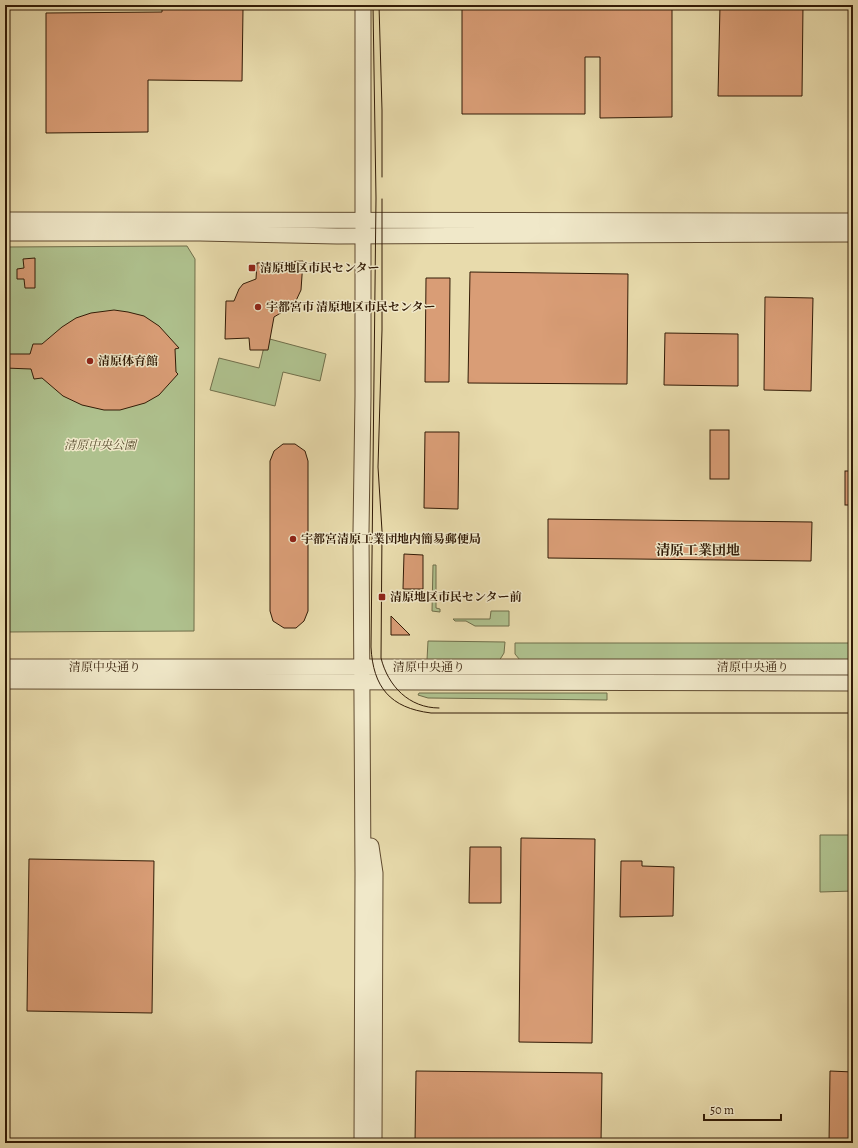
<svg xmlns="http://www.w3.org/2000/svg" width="858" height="1148" viewBox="0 0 858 1148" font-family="Alegreya,'Noto Serif JP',serif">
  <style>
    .green { fill: #afc18e; stroke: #706e4a }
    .building { fill: #d99d76; stroke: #321b06 }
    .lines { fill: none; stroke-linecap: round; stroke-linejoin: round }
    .minor-casing { stroke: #604b30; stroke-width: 17 }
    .minor { stroke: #f0e8c9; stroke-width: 15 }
    .tram { stroke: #321b06; stroke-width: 1 }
    .poi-dot { fill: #8f2418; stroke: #f0e8c9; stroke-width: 1.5 }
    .labels { text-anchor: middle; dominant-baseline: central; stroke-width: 3; stroke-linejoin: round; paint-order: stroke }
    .poi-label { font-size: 12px; font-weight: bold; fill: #321b06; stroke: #f0e8c9; text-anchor: start }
    .park-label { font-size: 12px; font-style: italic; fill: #584d2f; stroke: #f0e8c9 }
    .street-label { font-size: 12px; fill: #321b06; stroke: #f0e8c9 }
    .quarter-label { font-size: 14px; font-weight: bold; fill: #321b06; stroke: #f0e8c9 }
  </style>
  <rect width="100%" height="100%" fill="#e8dbac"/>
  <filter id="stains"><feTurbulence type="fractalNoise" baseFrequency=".005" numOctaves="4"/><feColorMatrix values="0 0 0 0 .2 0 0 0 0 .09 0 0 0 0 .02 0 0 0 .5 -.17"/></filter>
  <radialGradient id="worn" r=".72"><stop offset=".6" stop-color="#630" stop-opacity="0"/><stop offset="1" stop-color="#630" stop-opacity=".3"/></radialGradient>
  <g class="green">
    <path d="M 187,246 L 195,259 L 194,631 L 5,632 L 5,247 Z"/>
    <path d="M 266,338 L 326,354 L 320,381 L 283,372 L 275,406 L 210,390 L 219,358 L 259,368 Z"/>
    <path d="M 433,565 L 436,565 L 436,608 L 440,609 L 440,612 L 432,611 Z"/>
    <path d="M 491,611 L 509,611 L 509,626 L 475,626 L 466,621 L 455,621 L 453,619 L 490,619 Z"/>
    <path d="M 428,641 L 505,642 L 504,653 L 499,661 L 427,660 Z"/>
    <path d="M 515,643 L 853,643 L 853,660 L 520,660 L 515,654 Z"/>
    <path d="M 419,693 L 607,693 L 607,700 L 428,698 L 418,695 Z"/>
    <path d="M 820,835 L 853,835 L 853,891 L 820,892 Z"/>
  </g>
  <g class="building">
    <path d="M 462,5 L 672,5 L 672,117 L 600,118 L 600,57 L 585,57 L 585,114 L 462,114 Z"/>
    <path d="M 720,5 L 803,5 L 802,96 L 718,96 Z"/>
    <path d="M 162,8 L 243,9 L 242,81 L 148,80 L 148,132 L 46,133 L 46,13 L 162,12 Z"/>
    <path d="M 35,258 L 35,288 L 25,288 L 24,279 L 17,279 L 17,269 L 24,268 L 23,259 Z"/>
    <path d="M 303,261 L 301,290 L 294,305 L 274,317 L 268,350 L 250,350 L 249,338 L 225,339 L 226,301 L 234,301 L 239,289 L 243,284 L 256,279 L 257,263 Z"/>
    <path d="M 470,272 L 628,274 L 627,384 L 468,383 Z"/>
    <path d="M 426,278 L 450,278 L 449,382 L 425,382 Z"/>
    <path d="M 765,297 L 813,298 L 811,391 L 764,390 Z"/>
    <path d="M 114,310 L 128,312 L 144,316 L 159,326 L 179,348 L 175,349 L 176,372 L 178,374 L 159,395 L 145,403 L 120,410 L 104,410 L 82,405 L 63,396 L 42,378 L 34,379 L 31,369 L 5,368 L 5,354 L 30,354 L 33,344 L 42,344 L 62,327 L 76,318 L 91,313 Z"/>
    <path d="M 665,333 L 738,334 L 738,386 L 664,385 Z"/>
    <rect x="710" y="430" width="19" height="49"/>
    <path d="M 425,432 L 459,432 L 458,509 L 424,508 Z"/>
    <path d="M 283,444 L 295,444 L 305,451 L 308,461 L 308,611 L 304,621 L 296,628 L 284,628 L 273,621 L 270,611 L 270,461 L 274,451 Z"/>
    <rect x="845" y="471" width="8" height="34"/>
    <path d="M 548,519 L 812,522 L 811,561 L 548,558 Z"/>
    <path d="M 404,554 L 423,555 L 423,589 L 403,589 Z"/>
    <path d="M 391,616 L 410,635 L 391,635 Z"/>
    <path d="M 521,838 L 595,839 L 592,1043 L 519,1042 Z"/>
    <path d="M 470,847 L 501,847 L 501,903 L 469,903 Z"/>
    <path d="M 29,859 L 154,861 L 152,1013 L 27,1011 Z"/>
    <path d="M 621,861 L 642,861 L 642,866 L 674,867 L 673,916 L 620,917 Z"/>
    <path d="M 416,1071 L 602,1073 L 601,1143 L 415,1143 Z"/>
    <path d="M 830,1071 L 853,1072 L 853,1143 L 829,1143 Z"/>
  </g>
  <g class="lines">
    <g class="minor-casing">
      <g id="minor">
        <path d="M 5,220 L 853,221"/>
        <path d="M 5,233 L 200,233 L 337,236 L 853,234"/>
        <path d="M 5,667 L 853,667"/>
        <path d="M 5,681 L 853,683"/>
        <path d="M 371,846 L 375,873 L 374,1143"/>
        <path d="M 362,1143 L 363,873 L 361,532 L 363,396 L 363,5"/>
      </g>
    </g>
    <use href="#minor" class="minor"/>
    <g class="tram">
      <path d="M 373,5 L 376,198 L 371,647 C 373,687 390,708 431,713 L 853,713"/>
      <path d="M 379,5 L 382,110 L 382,177"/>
      <path d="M 382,199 L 382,330 L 378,467 L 382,531 L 381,658 C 388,686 409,708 439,708"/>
    </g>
  </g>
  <g class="poi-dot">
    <rect x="248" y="264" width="8" height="8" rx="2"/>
    <circle cx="258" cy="307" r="4"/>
    <circle cx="90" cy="361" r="4"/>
    <circle cx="293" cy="539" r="4"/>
    <rect x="378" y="593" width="8" height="8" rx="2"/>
  </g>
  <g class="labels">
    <g class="poi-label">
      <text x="260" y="268">清原地区市民センター</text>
      <text x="266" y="307">宇都宮市 清原地区市民センター</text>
      <text x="98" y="361">清原体育館</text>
      <text x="301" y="539">宇都宮清原工業団地内簡易郵便局</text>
      <text x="390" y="597">清原地区市民センター前</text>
    </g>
    <g class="park-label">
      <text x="100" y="445">清原中央公園</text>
    </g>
    <g class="street-label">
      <text x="105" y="667">清原中央通り</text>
      <text x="429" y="667">清原中央通り</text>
      <text x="753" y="667">清原中央通り</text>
    </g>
    <g class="quarter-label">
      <text x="698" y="550">清原工業団地</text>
    </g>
  </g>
  <rect width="858" height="1148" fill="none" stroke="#e8dbac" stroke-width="20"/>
  <rect x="6" y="6" width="846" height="1136" fill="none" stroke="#321b06" stroke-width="2"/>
  <rect x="10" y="10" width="838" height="1128" fill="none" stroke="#321b06"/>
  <path d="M704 1114v6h77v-6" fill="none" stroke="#321b06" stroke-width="2"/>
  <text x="710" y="1114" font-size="12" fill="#321b06" stroke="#f0e8c9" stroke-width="3" paint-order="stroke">50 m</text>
  <rect width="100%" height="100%" filter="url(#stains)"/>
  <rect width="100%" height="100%" fill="url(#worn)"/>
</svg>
